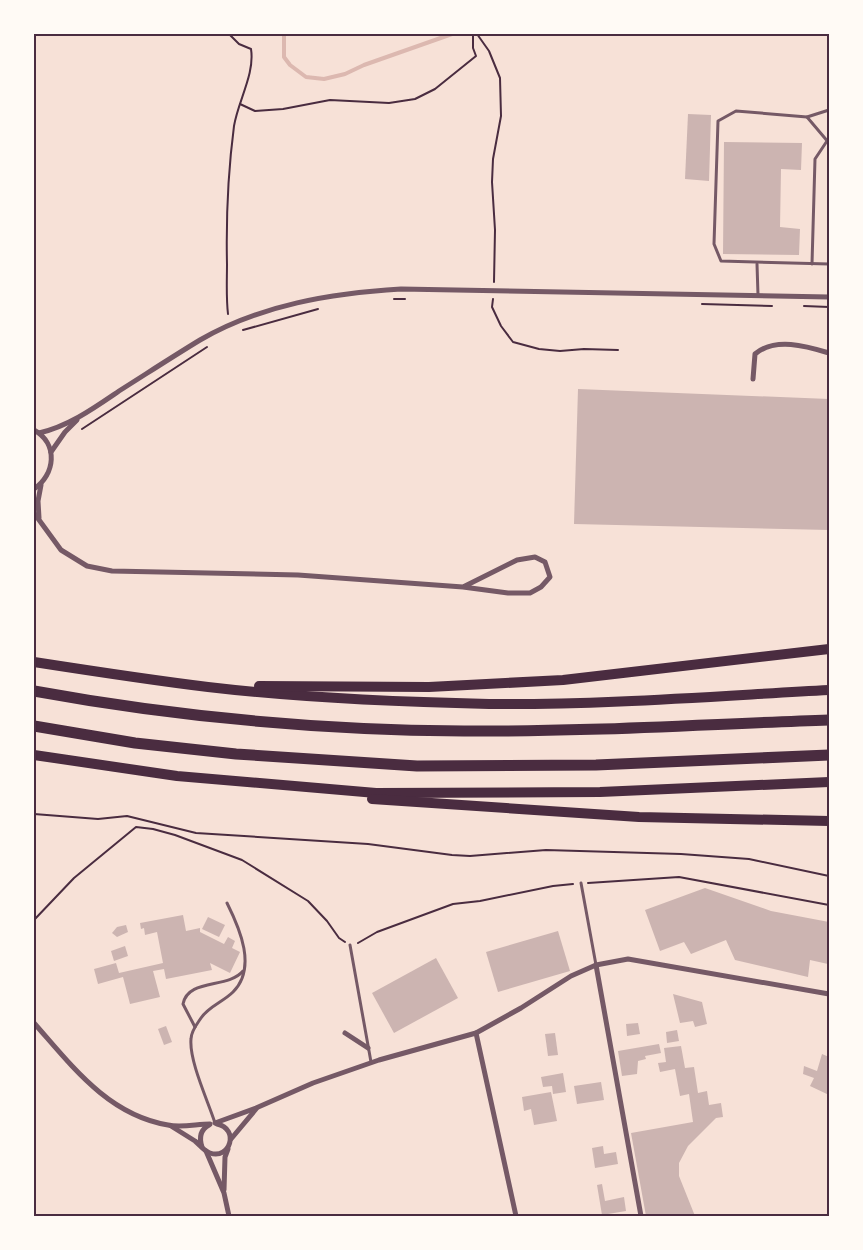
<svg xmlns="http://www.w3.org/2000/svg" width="863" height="1250" viewBox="0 0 863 1250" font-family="Figtree,sans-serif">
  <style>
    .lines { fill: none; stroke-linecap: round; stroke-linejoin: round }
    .stream { stroke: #dcb8b0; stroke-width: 4 }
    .building { fill: #ccb4b1 }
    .path { stroke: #4a2c40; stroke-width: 2 }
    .service { stroke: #755966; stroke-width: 3 }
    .minor { stroke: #755966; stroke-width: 5 }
    .trunk { stroke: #4a2c40; stroke-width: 10 }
    .motorway { stroke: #4a2c40; stroke-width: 11 }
    .neatline { fill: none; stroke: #4a2c40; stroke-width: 2 }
  </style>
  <rect width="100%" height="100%" fill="#f7e1d7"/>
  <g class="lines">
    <path class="stream" d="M 284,34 L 284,57 L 290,65 L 306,77 L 324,79 L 345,74 L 364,65 L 452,34"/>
  </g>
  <g class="building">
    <path d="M 688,114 L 711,115 L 709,181 L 685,179 Z"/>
    <path d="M 724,142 L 802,143 L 801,170 L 781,169 L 780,227 L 800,229 L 799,255 L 723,254 Z"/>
    <path d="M 578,389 L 829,399 L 829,530 L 574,524 Z"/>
    <path d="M 705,888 L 771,911 L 829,922 L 828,964 L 810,960 L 808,977 L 735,960 L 726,940 L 691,954 L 684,942 L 660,951 L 645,910 Z"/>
    <path d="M 183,915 L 186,931 L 200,928 L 200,932 L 224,944 L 228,937 L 235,941 L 232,948 L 240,952 L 230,973 L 210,963 L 212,970 L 166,979 L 164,969 L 153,971 L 160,997 L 130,1004 L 123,977 L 98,984 L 94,969 L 116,963 L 119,973 L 163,963 L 157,932 L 145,935 L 144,928 L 141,929 L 140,923 Z"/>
    <path d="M 208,917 L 225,925 L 219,937 L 202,929 Z"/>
    <path d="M 126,925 L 128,932 L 117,937 L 112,933 L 117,927 Z"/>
    <path d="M 558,931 L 570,971 L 498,992 L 486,952 Z"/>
    <path d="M 125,946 L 128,956 L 114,961 L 111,951 Z"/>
    <path d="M 436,958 L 458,998 L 394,1033 L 372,993 Z"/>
    <path d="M 673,994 L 702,1002 L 707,1024 L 695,1027 L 693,1021 L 680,1023 Z"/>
    <path d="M 638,1023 L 640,1034 L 627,1036 L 626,1024 Z"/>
    <path d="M 166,1026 L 172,1042 L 164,1045 L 158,1029 Z"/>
    <path d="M 677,1030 L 679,1041 L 667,1043 L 666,1032 Z"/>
    <path d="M 555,1033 L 558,1055 L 548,1056 L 545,1034 Z"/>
    <path d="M 659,1044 L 661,1053 L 645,1056 L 646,1059 L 638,1061 L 637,1074 L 622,1076 L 618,1051 Z"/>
    <path d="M 681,1046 L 685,1068 L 694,1067 L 698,1093 L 707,1091 L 709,1105 L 721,1103 L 723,1117 L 716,1118 L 688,1146 L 679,1163 L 679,1176 L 695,1216 L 646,1216 L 631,1133 L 693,1122 L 689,1094 L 680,1096 L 675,1069 L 660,1072 L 658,1063 L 666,1062 L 664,1048 Z"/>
    <path d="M 822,1054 L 829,1057 L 829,1095 L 810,1086 L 814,1078 L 803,1074 L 804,1066 L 817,1071 Z"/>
    <path d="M 563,1073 L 566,1092 L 553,1094 L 552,1086 L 543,1087 L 541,1077 Z"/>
    <path d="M 601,1082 L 604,1100 L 577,1104 L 574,1086 Z"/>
    <path d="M 551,1092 L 557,1121 L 534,1125 L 531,1109 L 524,1111 L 522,1097 Z"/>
    <path d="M 603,1146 L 604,1154 L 616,1152 L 618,1164 L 595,1168 L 592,1148 Z"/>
    <path d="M 602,1184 L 605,1201 L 624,1197 L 626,1211 L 602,1215 L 597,1185 Z"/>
  </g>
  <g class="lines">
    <g class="path">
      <path d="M 477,34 L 489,51 L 500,78 L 501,116 L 493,159 L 492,182 L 495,230 L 494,282"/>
      <path d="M 240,104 L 255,111 L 283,109 L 330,100 L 389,103 L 415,99 L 435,89 L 476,56 L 473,48 L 473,34"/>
      <path d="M 394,299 L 405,299"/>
      <path d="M 493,299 L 492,307 L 501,326 L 513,342 L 539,349 L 560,351 L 584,349 L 618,350"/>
      <path d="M 702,304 L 772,306"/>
      <path d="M 804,306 L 829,307"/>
      <path d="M 228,314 C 226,297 227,280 227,264 C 226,218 228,172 234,126 C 238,101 255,74 251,49 L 239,44 L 229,34"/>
      <path d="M 243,330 L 318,309"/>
      <path d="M 82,429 L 207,347"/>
      <path d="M 34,814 L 98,819 L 127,816 L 196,833 L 368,844 L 452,855 L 470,856 L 546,850 L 681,854 L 749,859 L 829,876"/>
      <path d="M 588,883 L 679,877 L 829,905"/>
      <path d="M 34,920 L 74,878 L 136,827 L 153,829 L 175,835 L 242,860 L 308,901 L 327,921 L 339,938 L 345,942"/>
      <path d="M 358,943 L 377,932 L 453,904 L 480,901 L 553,886 L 573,884"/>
    </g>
    <g class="service">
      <path d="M 829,110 L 807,117 L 736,111 L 718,121 L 714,244 L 721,261 L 829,264"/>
      <path d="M 807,117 L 829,143"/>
      <path d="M 757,264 L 758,295"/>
      <path d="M 812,264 L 815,159 L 827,141 L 829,141"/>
      <path d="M 581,883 L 596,965"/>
      <path d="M 350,945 L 371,1062"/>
      <path d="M 195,1027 L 183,1004 C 188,978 228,989 243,971"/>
      <path d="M 215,1123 C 208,1101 189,1061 191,1039 C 191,1031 197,1024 201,1018 C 209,1006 223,1002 233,992 C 257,968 240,929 227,903"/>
    </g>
    <g class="minor">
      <path d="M 753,379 L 755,354 C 775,337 806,346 829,353"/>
      <path d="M 34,430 C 59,444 55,475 34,489"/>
      <path d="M 39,433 C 69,426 94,408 119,391 C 146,374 172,357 200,340 C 260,305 332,293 401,289 L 829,297"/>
      <path d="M 51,452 L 65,432 L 77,420"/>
      <path d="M 34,513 L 61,550 L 87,566 L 112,571 L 298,575 L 463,587 L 508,593 L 530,593 L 541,587 L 550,577 L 545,562 L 535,557 L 517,560 L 463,587"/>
      <path d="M 39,518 L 38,501 L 41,485"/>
      <path d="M 596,965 L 641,1216"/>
      <path d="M 34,1023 C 72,1066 108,1115 168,1125 C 181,1128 197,1124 210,1124"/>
      <path d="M 345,1033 L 368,1048"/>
      <path d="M 476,1033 L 516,1216"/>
      <path d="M 215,1123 L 256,1108 L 313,1083 L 379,1060 L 476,1033 L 521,1008 L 571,976 L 596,965 L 628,959 L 829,994"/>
      <path d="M 171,1126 C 179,1131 187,1136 195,1141 C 200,1145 204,1151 210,1153 C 230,1160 240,1129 217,1124"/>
      <path d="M 231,1139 L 256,1109"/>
      <path d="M 202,1147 C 199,1138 200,1130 209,1125"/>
      <path d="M 206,1151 L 224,1193 L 229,1216"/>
      <path d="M 224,1190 L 225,1157 L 228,1149"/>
    </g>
    <g class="trunk">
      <path d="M 34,662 C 92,671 150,680 208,687 C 301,698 395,702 489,704 C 602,705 716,696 829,690"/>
      <path d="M 259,686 L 429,687 L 563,680 L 829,649"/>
      <path d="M 34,755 L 177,776 L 376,793 L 600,792 L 829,782"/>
      <path d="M 372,799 L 639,817 L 829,821"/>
    </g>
    <g class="motorway">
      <path d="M 34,691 C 176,717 320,730 464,731 C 586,732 708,724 829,720"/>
      <path d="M 34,726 L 135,743 L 236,754 L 417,766 L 596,765 L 829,755"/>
    </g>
  </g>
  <rect width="863" height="1250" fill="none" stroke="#fffaf5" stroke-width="70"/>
  <rect x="35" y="35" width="793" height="1180" class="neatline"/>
</svg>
